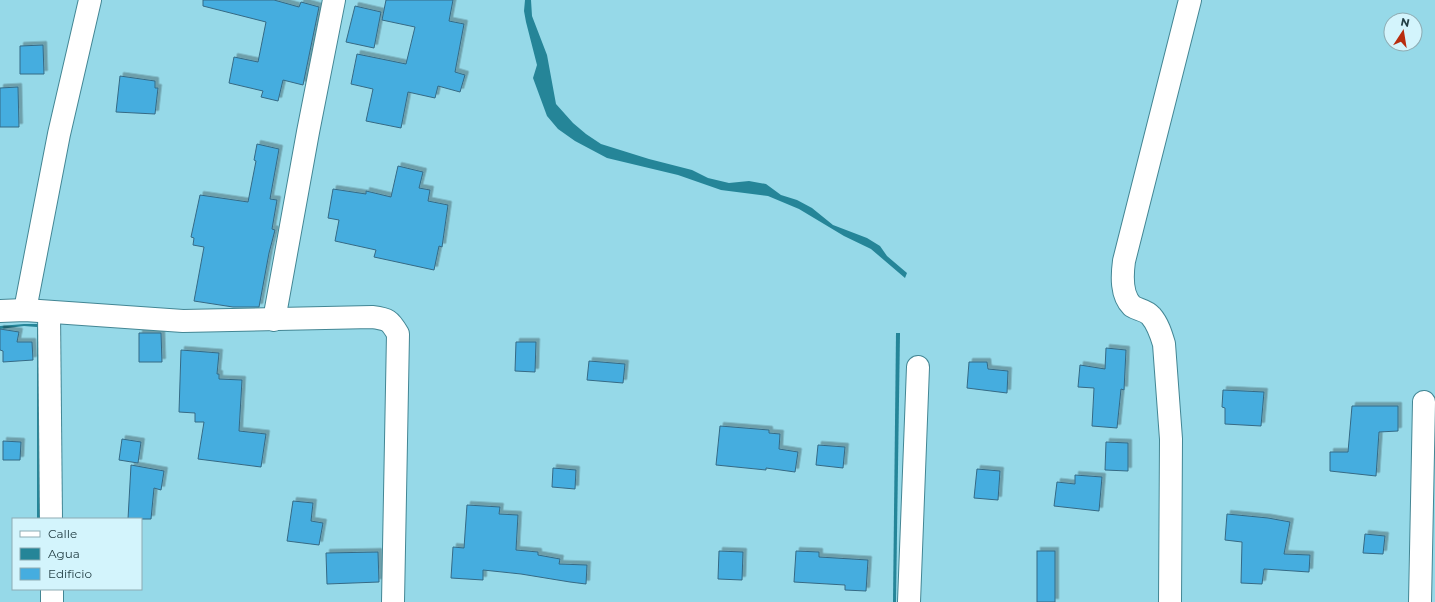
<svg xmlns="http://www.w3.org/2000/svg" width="1435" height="602" viewBox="0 0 1435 602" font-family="Montserrat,sans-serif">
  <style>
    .water { fill: #258598 }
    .building { fill: #45addf; stroke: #356a85; filter: url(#shadow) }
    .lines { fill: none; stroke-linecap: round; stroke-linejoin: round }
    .minor-casing { stroke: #438694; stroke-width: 24 }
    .minor { stroke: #fff; stroke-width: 22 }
  </style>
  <defs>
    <filter id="shadow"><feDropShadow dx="3.5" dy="-3.5" stdDeviation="0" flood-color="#0004"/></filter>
  </defs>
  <rect width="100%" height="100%" fill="#96d9e8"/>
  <g class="water">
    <path d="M 525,0 L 531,0 L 532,16 L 547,55 L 556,104 L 573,123 L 586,134 L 601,144 L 649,159 L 692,170 L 708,178 L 729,183 L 749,181 L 766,184 L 781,195 L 797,200 L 812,208 L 833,225 L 867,238 L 880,246 L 887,256 L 907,273 L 905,278 L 871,249 L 844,236 L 799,209 L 768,196 L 721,190 L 678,175 L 607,158 L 575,141 L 558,129 L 547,116 L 533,78 L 537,65 L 526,22 L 524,11 Z"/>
    <path d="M 24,324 L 40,324 L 39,519 L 37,519 L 37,327 L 24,326 L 0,329 L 0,326 Z"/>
    <path d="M 896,333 L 900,333 L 896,602 L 893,602 Z"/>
  </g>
  <g class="building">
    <path d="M 203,0 L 274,0 L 299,7 L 301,2 L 319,7 L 303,85 L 283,80 L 278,101 L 261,97 L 263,91 L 229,83 L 234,57 L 258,62 L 266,22 L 203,6 Z"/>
    <path d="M 386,0 L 453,0 L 449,21 L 464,24 L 455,72 L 465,75 L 460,92 L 438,86 L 435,98 L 408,92 L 401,128 L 366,121 L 373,89 L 351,84 L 357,54 L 406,64 L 415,27 L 382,20 Z"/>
    <path d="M 355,6 L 381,12 L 374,48 L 346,42 Z"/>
    <path d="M 43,45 L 44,74 L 20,74 L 20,46 Z"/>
    <path d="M 120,76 L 155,81 L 155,88 L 158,88 L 155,114 L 116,112 Z"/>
    <path d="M 18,87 L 19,127 L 0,127 L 0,88 Z"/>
    <path d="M 257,144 L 279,149 L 270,199 L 277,200 L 272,229 L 275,230 L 269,253 L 259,307 L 233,307 L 194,301 L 204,247 L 193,245 L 194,238 L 191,237 L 200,195 L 248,202 L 256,161 L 254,160 Z"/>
    <path d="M 398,166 L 423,172 L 419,188 L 430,190 L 428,201 L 448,205 L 442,247 L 439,246 L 434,270 L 374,257 L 376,250 L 335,241 L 339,220 L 328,218 L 333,189 L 366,194 L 366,191 L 391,197 Z"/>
    <path d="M 0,329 L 19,332 L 17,342 L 32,342 L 33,360 L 3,362 L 3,351 L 0,350 Z"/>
    <path d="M 139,333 L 161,333 L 162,362 L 139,362 Z"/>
    <path d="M 516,342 L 536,342 L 535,372 L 515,371 Z"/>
    <path d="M 1106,348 L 1126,350 L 1124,390 L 1121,389 L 1117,428 L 1092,426 L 1094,388 L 1078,387 L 1080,365 L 1105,369 Z"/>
    <path d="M 181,350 L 219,353 L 217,374 L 219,374 L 219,379 L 242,380 L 239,431 L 266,434 L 261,467 L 198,459 L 204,422 L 195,422 L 195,413 L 179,412 Z"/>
    <path d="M 589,361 L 625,364 L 623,383 L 587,380 Z"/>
    <path d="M 969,362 L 987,362 L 988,369 L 1008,371 L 1007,393 L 967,388 Z"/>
    <path d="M 1223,390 L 1264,392 L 1261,426 L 1225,424 L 1225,408 L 1222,407 Z"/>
    <path d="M 1352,406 L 1398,406 L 1398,431 L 1379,432 L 1376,476 L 1330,471 L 1330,452 L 1348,452 Z"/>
    <path d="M 720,426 L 769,430 L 769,433 L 780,434 L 779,449 L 798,452 L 795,472 L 766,468 L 766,470 L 716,465 Z"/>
    <path d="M 122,439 L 141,442 L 138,463 L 119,460 Z"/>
    <path d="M 3,441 L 21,442 L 20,460 L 3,460 Z"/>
    <path d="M 1106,442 L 1128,443 L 1128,471 L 1105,470 Z"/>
    <path d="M 818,445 L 845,447 L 843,468 L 816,465 Z"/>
    <path d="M 131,465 L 164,471 L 161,490 L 154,488 L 151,519 L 128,519 Z"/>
    <path d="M 553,468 L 576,470 L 575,489 L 552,487 Z"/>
    <path d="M 977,469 L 1000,471 L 998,500 L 974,498 Z"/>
    <path d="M 1075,475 L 1102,477 L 1099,511 L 1054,506 L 1057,482 L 1075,484 Z"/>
    <path d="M 293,501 L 313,503 L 311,521 L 323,523 L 319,545 L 287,541 Z"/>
    <path d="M 467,505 L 500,507 L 499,514 L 518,515 L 516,550 L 538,552 L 538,555 L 560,559 L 559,564 L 587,565 L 586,584 L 570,582 L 521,574 L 483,570 L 483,580 L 451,578 L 453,547 L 464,548 Z"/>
    <path d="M 1227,514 L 1268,518 L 1290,522 L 1284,554 L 1310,555 L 1309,572 L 1264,569 L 1262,584 L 1241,583 L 1242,542 L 1225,540 Z"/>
    <path d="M 1365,534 L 1385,536 L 1383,554 L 1363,553 Z"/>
    <path d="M 719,551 L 743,552 L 742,580 L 718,579 Z"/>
    <path d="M 796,551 L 819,552 L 819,557 L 868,560 L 866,591 L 845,590 L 845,585 L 794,582 Z"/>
    <rect x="1037" y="551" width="18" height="51"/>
    <path d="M 378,552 L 379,582 L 327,584 L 326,553 Z"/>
  </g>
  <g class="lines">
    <g class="minor-casing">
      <g id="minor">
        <path d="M 25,310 L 59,134 L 90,0"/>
        <path d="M 0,311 L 25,310 L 183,321 L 372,317 C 388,319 390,320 398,334 L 393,602"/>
        <path d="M 49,312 L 51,519"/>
        <path d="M 274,320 L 308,132 L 334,0"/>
        <path d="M 52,589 L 52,602"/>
        <path d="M 909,602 L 918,367"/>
        <path d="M 1170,602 L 1171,439 L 1164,344 C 1161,334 1158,324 1151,316 C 1146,310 1138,310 1132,306 C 1121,295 1122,276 1124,261 L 1190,0"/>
        <path d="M 1420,602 L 1424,402"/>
      </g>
    </g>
    <use href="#minor" class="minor"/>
  </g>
  <rect x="12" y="518" width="130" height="72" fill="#d3f4fc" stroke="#8dacb3"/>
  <rect x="20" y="531" width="20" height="6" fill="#ffffff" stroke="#8dacb3"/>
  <text x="48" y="538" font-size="12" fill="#233f45">Calle</text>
  <rect x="20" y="548" width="20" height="12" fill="#258598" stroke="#8dacb3"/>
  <text x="48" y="558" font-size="12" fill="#233f45">Agua</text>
  <rect x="20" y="568" width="20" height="12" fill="#45addf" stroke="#8dacb3"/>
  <text x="48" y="578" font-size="12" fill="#233f45">Edificio</text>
  <g transform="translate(1403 32) rotate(12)"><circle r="19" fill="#d3f4fc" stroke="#8dacb3"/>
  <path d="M0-3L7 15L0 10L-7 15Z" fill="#b82d0f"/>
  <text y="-6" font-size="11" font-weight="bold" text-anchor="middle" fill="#233f45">N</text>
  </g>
</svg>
